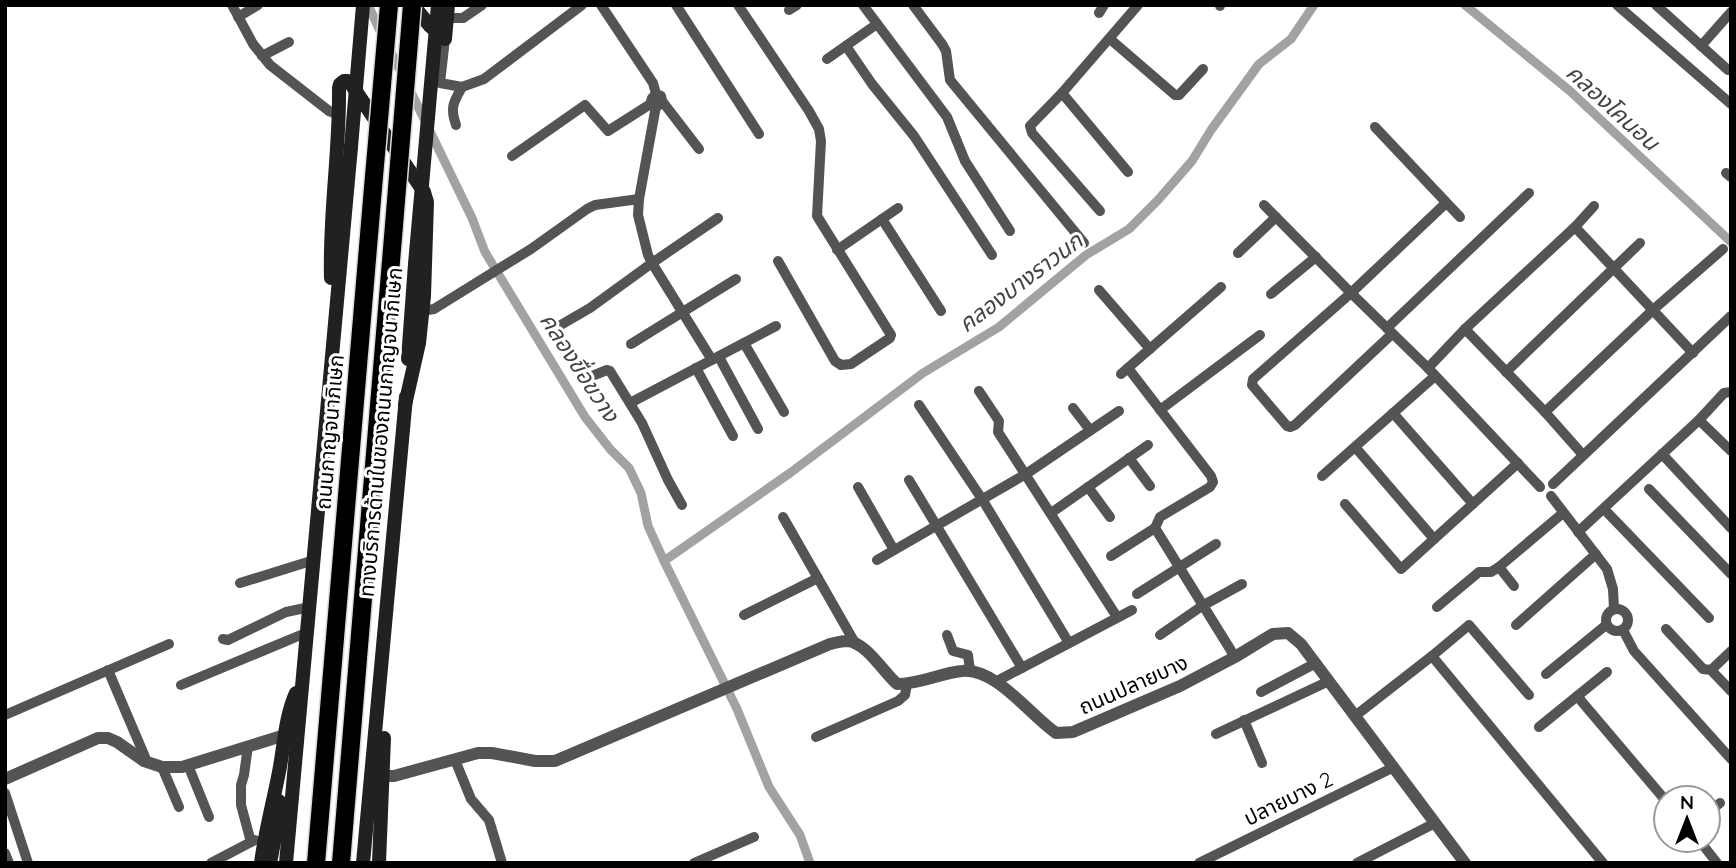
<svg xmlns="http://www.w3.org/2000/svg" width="1736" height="868" viewBox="0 0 1736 868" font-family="Quicksand,'Noto Sans Thai',sans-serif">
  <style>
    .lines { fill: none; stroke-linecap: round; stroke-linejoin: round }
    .canal { stroke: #a2a2a2; stroke-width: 9 }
    .trunk-casing { stroke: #dbdbdb; stroke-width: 21 }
    .minor { stroke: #545454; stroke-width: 10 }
    .tertiary { stroke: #545454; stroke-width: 12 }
    .secondary { stroke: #212121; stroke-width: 14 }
    .trunk { stroke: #000; stroke-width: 18 }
    .trunk-bridge-casing { stroke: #dbdbdb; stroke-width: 21; stroke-linecap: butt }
    .secondary-bridge { stroke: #212121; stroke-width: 14 }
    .trunk-bridge { stroke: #000; stroke-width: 18 }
    .labels { text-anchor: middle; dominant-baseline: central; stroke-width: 6; stroke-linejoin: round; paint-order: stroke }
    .street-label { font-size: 21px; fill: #000; stroke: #fff }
    .water-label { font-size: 23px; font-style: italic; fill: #434343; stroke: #fff }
  </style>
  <rect width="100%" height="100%" fill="#fff"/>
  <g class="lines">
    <g class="canal">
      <path d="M 368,5 L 382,35"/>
      <path d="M 1465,5 L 1570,91 L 1731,242"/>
      <path d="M 389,48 L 403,76"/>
      <path d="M 409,88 L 472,218 L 485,252 L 585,417 L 610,449 L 629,468 L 641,493 L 648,526 L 664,561 L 737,709 L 769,787 L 800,835 L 810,863"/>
      <path d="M 664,561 L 790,473 L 923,373 L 999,327 L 1086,255 L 1129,229 L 1158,200 L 1192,161 L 1211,130 L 1259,64 L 1291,39 L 1314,5"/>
    </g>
    <g class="trunk-casing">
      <g id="trunk">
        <path d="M 316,863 L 373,188"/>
        <path d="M 341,863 L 394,225"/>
      </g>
    </g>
    <g class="minor">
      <path d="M 232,5 L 253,44 L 270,65 L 329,111 L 339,115"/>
      <path d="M 601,5 L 653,83 L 656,94 L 661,96 L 662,101 L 658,106 L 654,105 L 651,101 L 652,98 L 656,94"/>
      <path d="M 676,5 L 759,134"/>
      <path d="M 738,5 L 809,111 L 819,129 L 821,141 L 817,216 L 891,335 L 890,338 L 851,364 L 841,365 L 835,361 L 778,261"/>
      <path d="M 863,5 L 947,117 L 965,161 L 1010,231"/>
      <path d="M 913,5 L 942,44 L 946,51 L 950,80 L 1084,243"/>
      <path d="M 1220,5 L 1220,6"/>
      <path d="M 1617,5 L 1731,104"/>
      <path d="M 1656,5 L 1728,70"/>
      <path d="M 789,10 L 797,5"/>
      <path d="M 1099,13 L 1104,5"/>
      <path d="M 238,17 L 258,5"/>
      <path d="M 447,18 L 463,18 L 482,5"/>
      <path d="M 445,39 L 440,83 L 462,87 L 484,79 L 582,5"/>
      <path d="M 1110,39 L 1175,95 L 1179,95 L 1203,69"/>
      <path d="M 846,46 L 872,84 L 914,136 L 992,255"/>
      <path d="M 1701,46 L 1731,12"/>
      <path d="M 262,56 L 289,42"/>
      <path d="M 827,59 L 877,24"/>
      <path d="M 1062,93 L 1128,172"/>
      <path d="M 662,101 L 699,149"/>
      <path d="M 656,106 L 639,199 L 638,215 L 648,255 L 652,263 L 712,360"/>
      <path d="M 456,125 C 450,108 453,103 462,87"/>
      <path d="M 1375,127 L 1460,217"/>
      <path d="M 512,156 L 585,105 L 608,131 L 652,103"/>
      <path d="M 1726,173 L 1731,177"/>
      <path d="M 1264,205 L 1351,293 L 1428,368 L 1540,487"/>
      <path d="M 1100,211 L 1032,133 L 1030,126 L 1062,93 L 1138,5"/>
      <path d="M 882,219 L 941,311"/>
      <path d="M 1575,227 L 1693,353"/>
      <path d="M 837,250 L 898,208"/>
      <path d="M 1238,253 L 1276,217"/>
      <path d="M 1099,290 L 1150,349"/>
      <path d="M 1271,294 L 1316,257"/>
      <path d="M 422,311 L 434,309 L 531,249 L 587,209 L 595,205 L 639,199"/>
      <path d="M 559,326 L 590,308 L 652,263 L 718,218"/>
      <path d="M 1387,328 L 1529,193"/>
      <path d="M 1465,329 L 1545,412 L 1583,455"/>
      <path d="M 1392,334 L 1295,425 L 1290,427 L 1287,426 L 1252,385 L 1253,379 L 1351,293 L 1446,203"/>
      <path d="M 744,343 L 784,412"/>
      <path d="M 631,344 L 736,279"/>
      <path d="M 719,357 L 758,429"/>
      <path d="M 696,368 L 733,436"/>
      <path d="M 1128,368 L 1211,476 L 1213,482 L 1210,487 L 1160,517 L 1155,528 L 1235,657"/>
      <path d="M 1428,368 L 1465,329 L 1575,227 L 1594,206"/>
      <path d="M 1506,372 L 1640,243"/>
      <path d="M 1121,374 L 1221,287"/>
      <path d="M 587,378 L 607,370 L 610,371 L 642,423 L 668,480 L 682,505"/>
      <path d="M 979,391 L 999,421 L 998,432 L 1117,617"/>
      <path d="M 630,403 L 776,326"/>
      <path d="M 919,405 L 982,499 L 1069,643"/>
      <path d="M 1073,408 L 1090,430"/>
      <path d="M 1160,410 L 1260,335"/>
      <path d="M 1545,412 L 1654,309 L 1723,249"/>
      <path d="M 1393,413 L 1473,504"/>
      <path d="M 1699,420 L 1731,451"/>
      <path d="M 1356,448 L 1434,539"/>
      <path d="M 1662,454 L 1731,528"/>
      <path d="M 1129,458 L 1150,486"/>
      <path d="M 1322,476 L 1435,376"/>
      <path d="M 909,480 L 1022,668"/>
      <path d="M 1553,484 L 1731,316"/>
      <path d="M 858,487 L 894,550"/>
      <path d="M 1088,487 L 1110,517"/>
      <path d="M 1649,489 L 1731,574"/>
      <path d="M 1551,496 L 1607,569 L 1613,589 L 1614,609"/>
      <path d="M 1345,504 L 1401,569 L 1518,463"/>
      <path d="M 1604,509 L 1709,618"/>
      <path d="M 1051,513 L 1148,445"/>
      <path d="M 783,517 L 855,643"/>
      <path d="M 1578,532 L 1699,420 L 1724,393 L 1731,392"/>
      <path d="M 1111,556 L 1155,528"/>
      <path d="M 877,560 L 1026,474 L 1119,411"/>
      <path d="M 1499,567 L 1514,586"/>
      <path d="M 240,583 L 314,560"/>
      <path d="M 1137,594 L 1216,544"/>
      <path d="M 1437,607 L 1479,572 L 1491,572 L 1499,567 L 1563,513"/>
      <circle cx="1617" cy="620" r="11"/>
      <path d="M 744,615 L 818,578"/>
      <path d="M 1516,625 L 1596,554"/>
      <path d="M 1666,629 L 1703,669 L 1711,670 L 1731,691"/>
      <path d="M 1623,630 L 1634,651 L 1731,759"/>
      <path d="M 947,635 L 953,651 L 968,655 L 970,671"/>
      <path d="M 1160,635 L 1202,606 L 1242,584"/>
      <path d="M 223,639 L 228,640 L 286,612 L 310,607"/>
      <path d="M 1432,656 L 1603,863"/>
      <path d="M 108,670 L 145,757 L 144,761"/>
      <path d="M 1711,670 L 1731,651"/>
      <path d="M 1546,674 L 1606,625"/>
      <path d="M 997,681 L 1132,610"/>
      <path d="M 181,685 L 308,632"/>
      <path d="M 1261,692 L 1316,663"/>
      <path d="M 1577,696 L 1666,801"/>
      <path d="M 5,715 L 169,644"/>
      <path d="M 1355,716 L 1432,656 L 1469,625 L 1529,695"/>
      <path d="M 1244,720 L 1262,763"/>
      <path d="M 1539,727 L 1607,672"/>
      <path d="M 1216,734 L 1329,681"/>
      <path d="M 816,737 L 898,701 L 905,695 L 907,684"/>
      <path d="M 248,746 L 244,775 L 241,785 L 241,805 L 251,842"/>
      <path d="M 455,760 L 471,799 L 489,820 L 502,863"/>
      <path d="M 188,765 L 209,817"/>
      <path d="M 162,767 L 179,807"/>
      <path d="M 5,793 L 28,863"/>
      <path d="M 1708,813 L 1720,803"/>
      <path d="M 1699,840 L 1717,863"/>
      <path d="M 5,853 L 9,863"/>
      <path d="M 211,863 L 255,840"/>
      <path d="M 694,863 L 754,837"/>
      <path d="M 1199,863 L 1394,767"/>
      <path d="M 1357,863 L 1435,823"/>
    </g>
    <g class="tertiary">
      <path d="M 383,776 L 394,776 L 478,753 L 492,753 L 535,761 L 555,761 L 830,644 C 835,643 841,641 847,641 C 866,642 883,672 897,684 C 921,684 940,673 962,671 C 995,667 1030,715 1056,733 L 1073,732 L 1180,686 L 1235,657 L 1273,634 L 1288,633 L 1301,644 L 1465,863"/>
      <path d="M 5,779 L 98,738 L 108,738 L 117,742 L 144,761 L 162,767 L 182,767 L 285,735"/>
    </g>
    <g class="secondary">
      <path d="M 413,5 L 430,26 L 445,39 L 448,5"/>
      <path d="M 331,278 C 329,214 340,151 339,88 L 340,84 L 344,81 L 348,81 L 351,84 L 424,192 L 427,202 L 424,296 L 419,343 L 405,405"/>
      <path d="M 408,359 L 415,264"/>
      <path d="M 261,863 C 265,832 273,803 279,772 C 284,747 285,717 296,693"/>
      <path d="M 270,863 L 277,827 L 279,801"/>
      <path d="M 286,863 L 351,147"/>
      <path d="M 363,863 L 406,397"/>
      <path d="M 379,863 L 384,738"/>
    </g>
    <use href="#trunk" class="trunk"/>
    <g class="trunk-bridge-casing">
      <g id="trunk-bridge">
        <path d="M 373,188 L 389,5"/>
        <path d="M 394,225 L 412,5"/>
      </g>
    </g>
    <g class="secondary-bridge">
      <path d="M 351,147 L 363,5"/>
      <path d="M 415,264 L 438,5"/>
    </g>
    <use href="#trunk-bridge" class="trunk-bridge"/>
  </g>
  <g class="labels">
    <g class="street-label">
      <text transform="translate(329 432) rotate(-85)">ถนนกาญจนาภิเษก</text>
      <text transform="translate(380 432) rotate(-85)">ทางบริการด้านในของถนนกาญจนาภิเษก</text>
      <text transform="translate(1133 684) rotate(-24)">ถนนปลายบาง</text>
      <text transform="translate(1288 798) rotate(-26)">ปลายบาง 2</text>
    </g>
    <g class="water-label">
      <text transform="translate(1613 107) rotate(42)">คลองโคนอน</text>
      <text transform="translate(1020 282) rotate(-37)">คลองบางราวนก</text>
      <text transform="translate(580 367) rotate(57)">คลองขื่อขวาง</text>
    </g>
  </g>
  <rect width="1736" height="868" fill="none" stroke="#000000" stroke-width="14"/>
  <g transform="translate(1687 819)"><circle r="33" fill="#ffffff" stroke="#999999" stroke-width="2"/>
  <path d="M0-5L12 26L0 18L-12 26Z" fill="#000000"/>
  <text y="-10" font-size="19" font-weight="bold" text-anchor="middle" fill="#000000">N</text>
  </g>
</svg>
